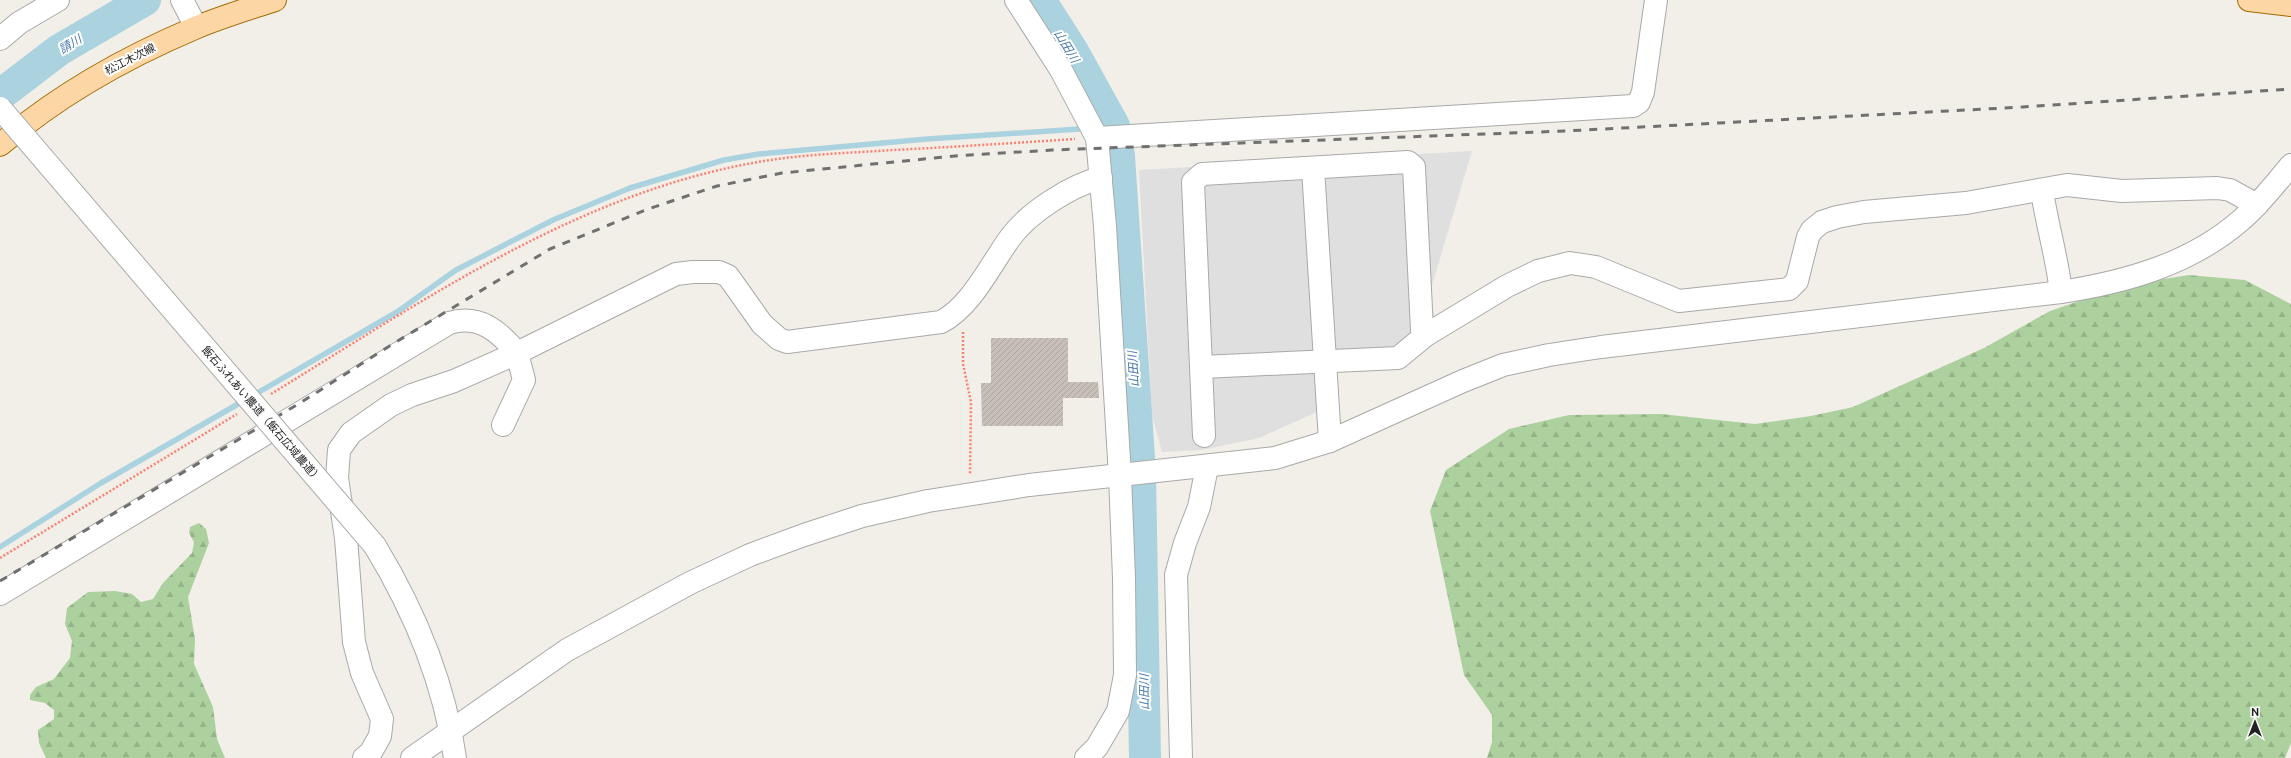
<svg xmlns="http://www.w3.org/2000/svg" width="2291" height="758" viewBox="0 0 2291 758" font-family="Ubuntu,'Noto Sans JP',sans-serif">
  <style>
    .residential { fill: #e0dfdf }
    .forest { fill: url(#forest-firs) }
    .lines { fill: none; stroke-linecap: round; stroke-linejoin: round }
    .stream { stroke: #aad3df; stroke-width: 5.5 }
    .river { stroke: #aad3df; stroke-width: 32 }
    .building { fill: url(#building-hatch) }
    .minor-casing { stroke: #a9a9a9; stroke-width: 24 }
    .major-casing { stroke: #a06b00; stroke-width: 24 }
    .path { stroke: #fa8072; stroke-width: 2.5; stroke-dasharray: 2 2; stroke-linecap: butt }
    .minor { stroke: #fff; stroke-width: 22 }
    .major { stroke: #fcd6a4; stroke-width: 22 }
    .rail { stroke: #707070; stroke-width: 3; stroke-dasharray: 8 8; stroke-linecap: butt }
    .minor-bridge-casing { stroke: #a9a9a9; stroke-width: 24; stroke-linecap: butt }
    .minor-bridge { stroke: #fff; stroke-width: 22 }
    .labels { text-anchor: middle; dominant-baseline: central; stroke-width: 4; stroke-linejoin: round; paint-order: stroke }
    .street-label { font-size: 11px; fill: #222; stroke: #fff }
    .water-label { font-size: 12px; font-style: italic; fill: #4a7aab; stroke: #fff }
  </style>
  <defs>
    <pattern id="forest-firs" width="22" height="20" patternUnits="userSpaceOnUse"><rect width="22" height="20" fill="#add19e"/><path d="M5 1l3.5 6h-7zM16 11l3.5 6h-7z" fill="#95b388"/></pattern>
    <pattern id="building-hatch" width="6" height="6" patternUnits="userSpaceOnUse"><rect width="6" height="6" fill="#c7bfb8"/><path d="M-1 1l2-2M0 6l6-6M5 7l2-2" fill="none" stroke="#aba49e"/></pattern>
  </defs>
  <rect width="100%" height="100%" fill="#f2efe9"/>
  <path class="residential" d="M 1472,151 L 1416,339 L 1394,350 L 1315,354 L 1317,412 L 1259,438 L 1202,450 L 1162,452 L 1152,415 L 1139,170 Z"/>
  <g class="forest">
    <path d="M 2189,275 L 2245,280 L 2291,304 L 2291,743 L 2285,758 L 1487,758 L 1492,742 L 1492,715 L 1464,675 L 1430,511 L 1446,470 L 1509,429 L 1569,415 L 1661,414 L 1755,424 L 1811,416 L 1853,407 L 1984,348 L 2050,311 L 2126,285 Z"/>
    <path d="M 199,523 L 206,529 L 209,543 L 188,597 L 195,639 L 194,664 L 213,707 L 217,739 L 225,758 L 46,758 L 39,743 L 38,730 L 54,719 L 54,710 L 45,703 L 30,700 L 30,695 L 36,687 L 54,679 L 70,658 L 72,641 L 65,624 L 67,608 L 88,592 L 115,591 L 132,594 L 141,602 L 153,599 L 163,583 L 192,553 L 194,542 L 189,533 L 190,527 Z"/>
  </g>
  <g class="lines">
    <g class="stream">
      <path d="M 1105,126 L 1114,126"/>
      <path d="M 252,396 L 397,312 L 456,270 L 553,220 L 630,188 L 724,160 L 759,154 L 927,139 L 1080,129"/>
      <path d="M 0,547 L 101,483 L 245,400"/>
    </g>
    <g class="river">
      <path d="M 1040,0 L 1072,50 L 1114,126 L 1119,156 L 1140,473 L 1145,758"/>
      <path d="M 0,95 L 59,50 L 145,0"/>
    </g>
  </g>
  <path class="building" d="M 991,338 L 1068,338 L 1068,382 L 1098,382 L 1099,398 L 1063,398 L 1063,426 L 982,426 L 981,383 L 991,383 Z"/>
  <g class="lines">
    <g class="minor-casing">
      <g id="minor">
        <path d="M 182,0 L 196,27"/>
        <path d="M 1016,0 L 1061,70 L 1097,138 L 1105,226 L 1120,476 L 1124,578 L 1125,675 L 1118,711 L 1097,747 L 1086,758"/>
        <path d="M 0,39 L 19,23 L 58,0"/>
        <path d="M 1097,138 L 1633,106 L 1639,102 L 1643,92 L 1656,0"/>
        <path d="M 1313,168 L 1330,441"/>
        <path d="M 2042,191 C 2047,225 2057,257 2061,292"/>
        <path d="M 1202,367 L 1398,358 L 1426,335 L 1507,286 L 1538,271 L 1570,263 L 1596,267 L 1679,301 L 1789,289 L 1797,281 L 1808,237 L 1812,230 L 1822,222 L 1837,217 L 1864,212 L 1966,203 L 2067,185 L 2122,191 L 2217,188 L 2230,190 L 2257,205"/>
        <path d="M 1204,436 L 1193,182 L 1202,174 L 1408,162 L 1414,167 L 1422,330 L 1426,335"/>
        <path d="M 375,546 C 415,612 444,681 455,758"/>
        <path d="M 0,594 L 449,323 C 479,314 499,331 517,353 L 676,274 L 693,272 L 719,272 L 728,276 L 762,324 L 779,339 L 787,342 L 941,322 C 971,307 991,264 1010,238 C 1028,213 1071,185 1101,178"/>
        <path d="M 364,758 L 371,752 L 380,736 L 382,719 L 362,673 L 354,642 L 346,538 L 337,478 L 339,450 L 351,433 L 391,405 L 412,395 L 454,381 L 517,353 L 524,380 L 503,425"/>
        <path d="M 412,758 L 567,650 L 690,583 L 750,555 L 804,535 L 862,516 L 928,501 L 1029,485 L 1275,458 L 1330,441 L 1463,381 L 1503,365 L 1549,355 L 1601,347 L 2061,292 C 2126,282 2190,264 2240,221 C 2259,205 2275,184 2291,165"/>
        <path d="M 1181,758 L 1176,575 L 1185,543 L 1199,507 L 1207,467"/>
      </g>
    </g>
    <g class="major-casing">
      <g id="major">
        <path d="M 2249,0 L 2291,5"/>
        <path d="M 0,145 C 58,95 124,58 195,28 C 221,17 248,9 275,0"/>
      </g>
    </g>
    <g class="path">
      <path d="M 963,332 L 963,364 L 971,402 L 970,475"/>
      <path d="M 271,394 C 426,299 581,191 764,161 C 807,154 850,153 893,150 C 954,147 1014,143 1075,139"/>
      <path d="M 0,558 L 237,414"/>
    </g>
    <use href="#minor" class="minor"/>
    <use href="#major" class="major"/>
    <path class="rail" d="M 0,581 L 300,403 L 391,345 L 550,249 L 648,209 L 717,186 L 782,173 L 955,156 L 1052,150 L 1566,131 L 2023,107 L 2291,89"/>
    <g class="minor-bridge-casing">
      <path id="minor-bridge" d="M 0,108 L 375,546"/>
    </g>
    <use href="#minor-bridge" class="minor-bridge"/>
  </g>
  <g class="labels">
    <g class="street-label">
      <text transform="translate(130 59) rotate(-27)">松江木次線</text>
      <text transform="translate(262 414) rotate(49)">飯石ふれあい農道（飯石広域農道）</text>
    </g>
    <g class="water-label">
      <text transform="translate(70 44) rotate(-31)">請川</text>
      <text transform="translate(1067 46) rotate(59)">山田川</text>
      <text transform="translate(1133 369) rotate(-94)">山田川</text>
      <text transform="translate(1144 692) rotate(-91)">山田川</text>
    </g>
  </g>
  <g transform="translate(2255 722)" stroke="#ffffff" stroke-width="3" paint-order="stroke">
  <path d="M0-3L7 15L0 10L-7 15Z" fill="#222222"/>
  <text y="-6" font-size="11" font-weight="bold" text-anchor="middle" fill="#222222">N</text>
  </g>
</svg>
